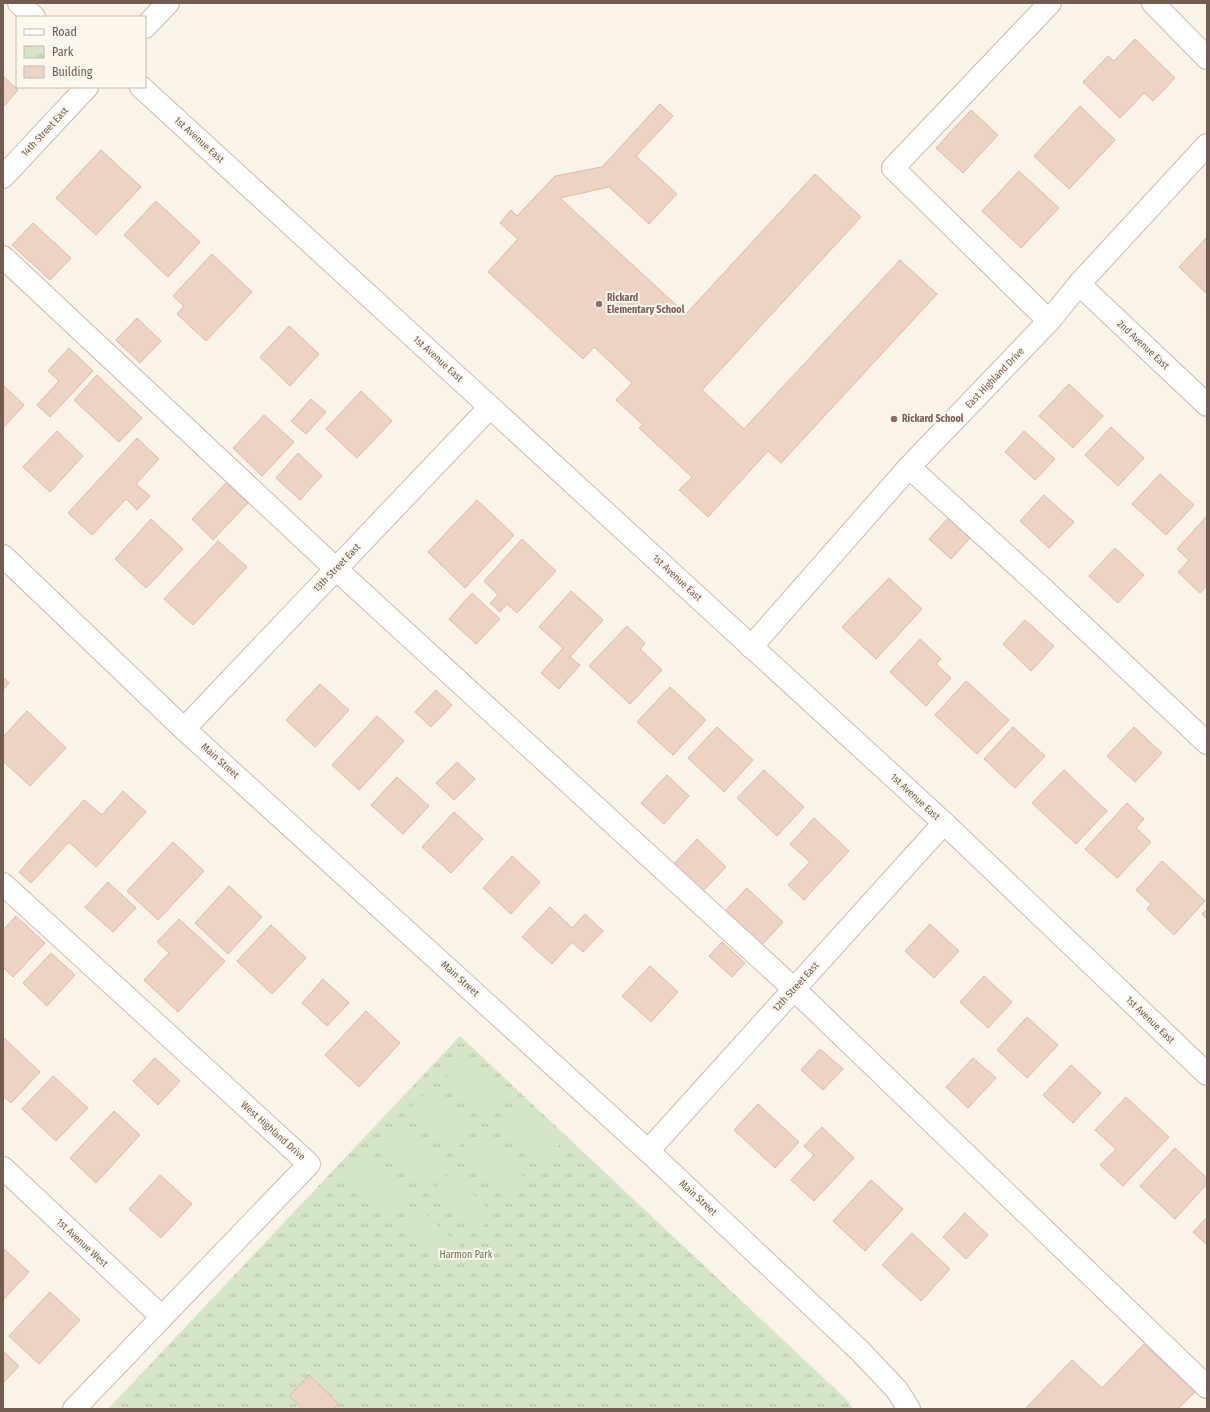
<svg xmlns="http://www.w3.org/2000/svg" width="1210" height="1412" viewBox="0 0 1210 1412" font-family="'Fira Sans Condensed',sans-serif">
  <style>
    .park { fill: url(#park-tufts) }
    .garden { fill: #d5e6c8 }
    .building { fill: #edd3c3; stroke: #deb9a5 }
    .lines { fill: none; stroke-linecap: round; stroke-linejoin: round }
    .minor-casing { stroke: #cbbbaf; stroke-width: 24 }
    .minor { stroke: #fff; stroke-width: 22 }
    .education-dot { fill: #8d6e63; stroke: #fdf7ee; stroke-width: 1.5 }
    .labels { text-anchor: middle; dominant-baseline: central; stroke-width: 4; stroke-linejoin: round; paint-order: stroke }
    .street-label { font-size: 10px; fill: #725b4f; stroke: #fdf7ee }
    .education-label { font-size: 10px; font-weight: bold; fill: #785e54; stroke: #fdf7ee; text-anchor: start }
    .park-label { font-size: 10px; fill: #5a7b4b; stroke: #fdf7ee }
  </style>
  <defs>
    <pattern id="park-tufts" width="24" height="20" patternUnits="userSpaceOnUse"><rect width="24" height="20" fill="#d5e6c8"/><path d="M3 7l-1-3M5 7V3M7 7l1-3M15 17l-1-3M17 17v-4M19 17l1-3" fill="none" stroke="#b1bda5"/></pattern>
  </defs>
  <rect width="100%" height="100%" fill="#faf3e8"/>
  <path class="park" d="M 460,1036 L 847,1400 L 853,1409 L 108,1409 Z"/>
  <g class="garden">
    <path d="M 463,1052 L 506,1093 L 488,1113 L 443,1072 Z"/>
    <path d="M 431,1087 L 475,1129 L 456,1149 L 412,1107 Z"/>
    <path d="M 516,1103 L 560,1144 L 541,1164 L 497,1123 Z"/>
    <path d="M 398,1123 L 442,1164 L 423,1184 L 379,1143 Z"/>
    <path d="M 482,1137 L 526,1179 L 507,1199 L 463,1158 Z"/>
    <path d="M 364,1156 L 408,1197 L 389,1217 L 345,1176 Z"/>
    <path d="M 450,1172 L 494,1214 L 475,1234 L 432,1192 Z"/>
    <path d="M 418,1207 L 462,1248 L 443,1268 L 399,1227 Z"/>
  </g>
  <g class="building">
    <path d="M 1135,39 L 1175,78 L 1153,101 L 1144,93 L 1120,118 L 1083,82 L 1108,56 L 1114,61 Z"/>
    <path d="M 3,76 L 18,90 L 3,107 Z"/>
    <path d="M 660,104 L 673,116 L 636,156 L 677,194 L 649,224 L 609,187 L 560,198 L 686,314 L 815,174 L 861,217 L 702,390 L 744,429 L 900,260 L 937,294 L 781,463 L 768,451 L 708,517 L 679,490 L 692,477 L 639,428 L 643,425 L 616,400 L 632,383 L 594,347 L 583,359 L 488,272 L 518,239 L 500,223 L 511,210 L 517,216 L 555,176 L 602,167 Z"/>
    <path d="M 1080,106 L 1115,140 L 1069,189 L 1034,156 Z"/>
    <path d="M 971,110 L 998,135 L 963,173 L 936,148 Z"/>
    <path d="M 101,150 L 141,187 L 96,235 L 56,198 Z"/>
    <path d="M 1019,171 L 1059,208 L 1021,248 L 982,211 Z"/>
    <path d="M 156,201 L 200,242 L 168,277 L 124,235 Z"/>
    <path d="M 33,223 L 71,258 L 50,280 L 12,245 Z"/>
    <path d="M 1207,237 L 1207,294 L 1179,267 Z"/>
    <path d="M 212,254 L 252,292 L 206,341 L 177,314 L 184,306 L 173,296 Z"/>
    <path d="M 137,318 L 161,341 L 140,363 L 116,340 Z"/>
    <path d="M 289,326 L 319,354 L 290,386 L 260,357 Z"/>
    <path d="M 69,348 L 93,371 L 50,417 L 37,405 L 59,381 L 48,371 Z"/>
    <path d="M 97,375 L 142,418 L 119,442 L 74,400 Z"/>
    <path d="M 1069,384 L 1103,416 L 1073,448 L 1039,416 Z"/>
    <path d="M 3,385 L 24,405 L 3,428 Z"/>
    <path d="M 361,391 L 392,421 L 357,458 L 326,429 Z"/>
    <path d="M 311,399 L 326,412 L 306,434 L 291,421 Z"/>
    <path d="M 264,415 L 294,442 L 262,476 L 233,448 Z"/>
    <path d="M 1111,427 L 1144,458 L 1118,486 L 1085,455 Z"/>
    <path d="M 57,431 L 83,456 L 50,492 L 23,467 Z"/>
    <path d="M 1024,431 L 1055,459 L 1035,480 L 1005,452 Z"/>
    <path d="M 137,438 L 159,459 L 136,484 L 150,496 L 137,510 L 126,499 L 92,535 L 68,513 Z"/>
    <path d="M 298,453 L 322,476 L 300,500 L 276,478 Z"/>
    <path d="M 1160,474 L 1194,505 L 1166,535 L 1132,504 Z"/>
    <path d="M 226,483 L 248,503 L 213,540 L 192,519 Z"/>
    <path d="M 1044,495 L 1074,522 L 1049,548 L 1020,521 Z"/>
    <path d="M 477,500 L 514,535 L 465,588 L 428,552 Z"/>
    <path d="M 1206,517 L 1207,519 L 1207,585 L 1200,593 L 1178,572 L 1189,560 L 1177,549 Z"/>
    <path d="M 948,518 L 970,538 L 951,559 L 929,539 Z"/>
    <path d="M 151,519 L 183,549 L 146,588 L 115,559 Z"/>
    <path d="M 522,539 L 556,571 L 517,613 L 507,604 L 500,612 L 490,603 L 498,595 L 484,581 Z"/>
    <path d="M 218,541 L 247,567 L 193,625 L 164,599 Z"/>
    <path d="M 1115,548 L 1144,575 L 1118,603 L 1089,576 Z"/>
    <path d="M 889,578 L 922,609 L 876,659 L 842,627 Z"/>
    <path d="M 571,591 L 603,620 L 570,657 L 580,665 L 559,689 L 541,673 L 563,648 L 539,627 Z"/>
    <path d="M 472,593 L 500,619 L 476,644 L 449,619 Z"/>
    <path d="M 1025,620 L 1054,646 L 1031,671 L 1003,644 Z"/>
    <path d="M 627,626 L 645,643 L 640,649 L 662,670 L 630,704 L 589,666 Z"/>
    <path d="M 920,639 L 941,659 L 936,664 L 951,678 L 926,706 L 890,672 Z"/>
    <path d="M 3,677 L 9,683 L 3,690 Z"/>
    <path d="M 966,681 L 1009,720 L 977,754 L 935,715 Z"/>
    <path d="M 320,684 L 349,710 L 315,747 L 286,720 Z"/>
    <path d="M 670,687 L 706,720 L 673,755 L 637,722 Z"/>
    <path d="M 436,690 L 452,705 L 431,727 L 415,712 Z"/>
    <path d="M 27,711 L 66,748 L 30,786 L 3,761 L 3,737 Z"/>
    <path d="M 377,716 L 404,741 L 359,790 L 332,765 Z"/>
    <path d="M 717,727 L 753,760 L 724,792 L 688,758 Z"/>
    <path d="M 1013,727 L 1045,756 L 1015,788 L 984,759 Z"/>
    <path d="M 1134,727 L 1162,753 L 1135,782 L 1107,756 Z"/>
    <path d="M 457,762 L 475,779 L 454,800 L 436,783 Z"/>
    <path d="M 764,770 L 804,807 L 777,836 L 737,798 Z"/>
    <path d="M 1064,770 L 1107,811 L 1076,844 L 1032,803 Z"/>
    <path d="M 667,775 L 689,796 L 664,824 L 641,803 Z"/>
    <path d="M 397,777 L 429,806 L 403,834 L 371,805 Z"/>
    <path d="M 123,791 L 146,812 L 96,867 L 69,842 L 31,883 L 19,872 L 84,800 L 102,815 Z"/>
    <path d="M 1127,803 L 1144,819 L 1136,828 L 1151,842 L 1117,878 L 1085,849 Z"/>
    <path d="M 454,812 L 483,839 L 451,873 L 422,847 Z"/>
    <path d="M 814,818 L 849,851 L 804,900 L 788,885 L 810,862 L 790,844 Z"/>
    <path d="M 697,839 L 726,867 L 702,892 L 673,865 Z"/>
    <path d="M 173,842 L 204,871 L 158,920 L 127,891 Z"/>
    <path d="M 512,856 L 540,882 L 511,914 L 483,888 Z"/>
    <path d="M 1162,861 L 1205,901 L 1174,935 L 1147,909 L 1151,904 L 1136,890 Z"/>
    <path d="M 108,882 L 136,908 L 113,932 L 85,907 Z"/>
    <path d="M 229,886 L 262,917 L 228,954 L 195,923 Z"/>
    <path d="M 747,888 L 783,922 L 762,945 L 725,911 Z"/>
    <path d="M 550,907 L 572,928 L 585,914 L 603,931 L 583,952 L 572,942 L 552,964 L 522,937 Z"/>
    <path d="M 1207,909 L 1207,919 L 1202,914 Z"/>
    <path d="M 16,916 L 45,943 L 13,977 L 3,967 L 3,930 Z"/>
    <path d="M 179,919 L 225,961 L 178,1012 L 144,980 L 169,953 L 157,942 Z"/>
    <path d="M 930,924 L 959,951 L 934,978 L 905,951 Z"/>
    <path d="M 271,925 L 306,958 L 272,994 L 237,961 Z"/>
    <path d="M 722,942 L 745,963 L 732,977 L 709,956 Z"/>
    <path d="M 51,953 L 75,975 L 47,1006 L 23,983 Z"/>
    <path d="M 650,966 L 678,992 L 651,1022 L 622,996 Z"/>
    <path d="M 984,976 L 1012,1002 L 988,1028 L 960,1002 Z"/>
    <path d="M 323,979 L 349,1003 L 327,1026 L 302,1003 Z"/>
    <path d="M 366,1011 L 400,1043 L 359,1087 L 325,1055 Z"/>
    <path d="M 1027,1017 L 1058,1045 L 1027,1078 L 997,1050 Z"/>
    <path d="M 3,1037 L 40,1072 L 11,1103 L 3,1096 Z"/>
    <path d="M 820,1049 L 843,1069 L 823,1090 L 801,1070 Z"/>
    <path d="M 155,1058 L 180,1081 L 158,1105 L 133,1081 Z"/>
    <path d="M 973,1058 L 996,1078 L 968,1108 L 946,1087 Z"/>
    <path d="M 1071,1065 L 1101,1093 L 1073,1123 L 1043,1095 Z"/>
    <path d="M 53,1076 L 88,1108 L 56,1141 L 22,1109 Z"/>
    <path d="M 1126,1097 L 1169,1137 L 1123,1186 L 1100,1165 L 1116,1149 L 1095,1130 Z"/>
    <path d="M 758,1104 L 799,1142 L 775,1168 L 734,1130 Z"/>
    <path d="M 114,1111 L 140,1135 L 96,1183 L 70,1158 Z"/>
    <path d="M 822,1127 L 854,1158 L 814,1201 L 791,1180 L 814,1155 L 804,1146 Z"/>
    <path d="M 1175,1148 L 1207,1178 L 1207,1184 L 1175,1219 L 1140,1186 Z"/>
    <path d="M 160,1175 L 192,1204 L 161,1238 L 129,1209 Z"/>
    <path d="M 871,1180 L 903,1209 L 865,1251 L 833,1221 Z"/>
    <path d="M 965,1213 L 988,1235 L 966,1259 L 943,1237 Z"/>
    <path d="M 1207,1217 L 1207,1245 L 1193,1232 Z"/>
    <path d="M 912,1233 L 950,1269 L 921,1301 L 882,1265 Z"/>
    <path d="M 3,1248 L 29,1272 L 3,1300 Z"/>
    <path d="M 50,1292 L 80,1320 L 39,1364 L 9,1336 Z"/>
    <path d="M 1144,1344 L 1195,1392 L 1178,1409 L 1025,1409 L 1072,1360 L 1102,1388 Z"/>
    <path d="M 3,1351 L 19,1366 L 3,1383 Z"/>
    <path d="M 309,1375 L 339,1404 L 334,1409 L 303,1409 L 289,1396 Z"/>
  </g>
  <g class="lines">
    <g class="minor-casing">
      <g id="minor">
        <path d="M 19,3 L 34,17"/>
        <path d="M 1153,3 L 1207,58"/>
        <path d="M 145,27 L 168,3"/>
        <path d="M 141,87 L 944,823 L 1207,1074"/>
        <path d="M 3,177 L 87,87"/>
        <path d="M 3,257 L 336,569 L 794,989 L 1207,1387"/>
        <path d="M 1079,284 L 1207,405"/>
        <path d="M 1049,321 L 893,168 L 1050,3"/>
        <path d="M 909,467 L 1042,588 L 1207,743"/>
        <path d="M 3,556 L 184,729 L 648,1151 L 859,1350 L 897,1390 L 909,1409"/>
        <path d="M 751,647 L 909,467 L 1049,321 L 1079,284 L 1207,145"/>
        <path d="M 184,729 L 490,407"/>
        <path d="M 3,884 L 309,1164 L 74,1409"/>
        <path d="M 648,1151 L 944,823"/>
        <path d="M 3,1168 L 162,1317"/>
      </g>
    </g>
    <use href="#minor" class="minor"/>
  </g>
  <g class="education-dot">
    <circle cx="599" cy="304" r="4"/>
    <circle cx="894" cy="419" r="4"/>
  </g>
  <g class="labels">
    <g class="street-label">
      <text transform="translate(45 132) rotate(-47)">14th Street East</text>
      <text transform="translate(199 140) rotate(42)">1st Avenue East</text>
      <text transform="translate(1143 345) rotate(43)">2nd Avenue East</text>
      <text transform="translate(438 359) rotate(42)">1st Avenue East</text>
      <text transform="translate(995 378) rotate(-46)">East Highland Drive</text>
      <text transform="translate(337 568) rotate(-46)">13th Street East</text>
      <text transform="translate(677 578) rotate(43)">1st Avenue East</text>
      <text transform="translate(220 761) rotate(42)">Main Street</text>
      <text transform="translate(915 797) rotate(43)">1st Avenue East</text>
      <text transform="translate(460 979) rotate(42)">Main Street</text>
      <text transform="translate(796 987) rotate(-48)">12th Street East</text>
      <text transform="translate(1150 1020) rotate(44)">1st Avenue East</text>
      <text transform="translate(273 1131) rotate(42)">West Highland Drive</text>
      <text transform="translate(698 1198) rotate(43)">Main Street</text>
      <text transform="translate(82 1243) rotate(43)">1st Avenue West</text>
    </g>
    <g class="education-label">
      <text x="607" y="298">Rickard<tspan x="607" dy="12">Elementary School</tspan></text>
      <text x="902" y="419">Rickard School</text>
    </g>
    <g class="park-label">
      <text x="466" y="1255">Harmon Park</text>
    </g>
  </g>
  <rect width="1210" height="1412" fill="none" stroke="#725b4f" stroke-width="8"/>
  <rect x="16" y="16" width="130" height="72" fill="#fdf7ee" stroke="#c5b9ae"/>
  <rect x="24" y="29" width="20" height="6" fill="#ffffff" stroke="#c5b9ae"/>
  <text x="52" y="36" font-size="12" fill="#725b4f">Road</text>
  <rect x="24" y="46" width="20" height="12" fill="url(#park-tufts)" stroke="#c5b9ae"/>
  <text x="52" y="56" font-size="12" fill="#725b4f">Park</text>
  <rect x="24" y="66" width="20" height="12" fill="#edd3c3" stroke="#c5b9ae"/>
  <text x="52" y="76" font-size="12" fill="#725b4f">Building</text>
</svg>
